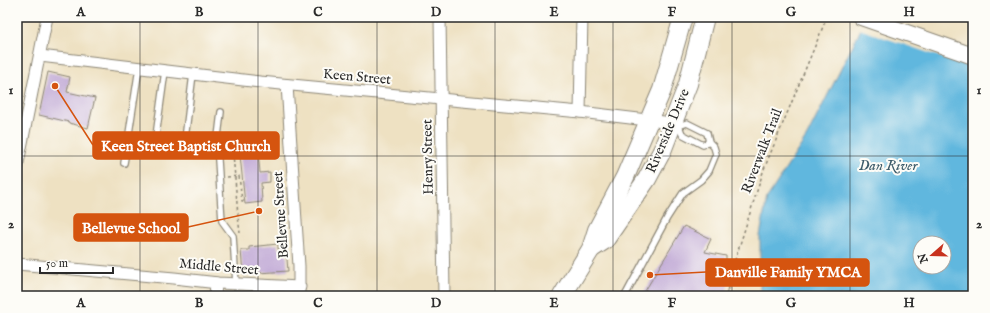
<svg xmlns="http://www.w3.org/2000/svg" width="990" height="313" viewBox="0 0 990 313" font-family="'IM FELL English',serif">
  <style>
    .water { fill: #61b7de; stroke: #467184; fill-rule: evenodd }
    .pier { fill: #eee1c2 }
    .building { fill: #bba2d3 }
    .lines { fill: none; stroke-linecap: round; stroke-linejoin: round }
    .lane-casing { stroke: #8c8676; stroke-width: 8 }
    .street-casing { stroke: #8c8676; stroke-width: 13 }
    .secondary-casing { stroke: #8c8676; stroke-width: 18 }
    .primary-casing { stroke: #8c8676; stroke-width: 20 }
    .path { stroke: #8c8676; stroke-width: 1.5; stroke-dasharray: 3 3; stroke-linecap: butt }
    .lane { stroke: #fff; stroke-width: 5.5 }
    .street { stroke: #fff; stroke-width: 11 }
    .secondary { stroke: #fff; stroke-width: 16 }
    .primary { stroke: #fff; stroke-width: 18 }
    .grid { fill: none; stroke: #2b2b2b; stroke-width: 1; stroke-opacity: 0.55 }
    .labels { text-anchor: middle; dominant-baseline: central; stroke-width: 4; stroke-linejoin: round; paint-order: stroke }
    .street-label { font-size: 14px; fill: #2b2b2b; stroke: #fdfcf7 }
    .water-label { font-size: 15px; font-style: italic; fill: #3e5c6a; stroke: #fdfcf7 }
    .leader { fill: none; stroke: #d5540f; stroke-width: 1.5 }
    .callout-dot { fill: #d5540f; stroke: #fdfcf7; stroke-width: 1.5 }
    .callout { fill: #d5540f; stroke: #d5540f; stroke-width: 1.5 }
    .callout-label { font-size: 15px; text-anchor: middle; font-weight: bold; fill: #fff }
    .neatline { fill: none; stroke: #2b2b2b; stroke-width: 1.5 }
    .grid-label { font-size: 13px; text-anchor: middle; font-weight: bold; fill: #2b2b2b }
  </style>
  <rect width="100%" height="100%" fill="#fdfcf7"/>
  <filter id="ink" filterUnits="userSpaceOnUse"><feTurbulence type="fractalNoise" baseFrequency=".025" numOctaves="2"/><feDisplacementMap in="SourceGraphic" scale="8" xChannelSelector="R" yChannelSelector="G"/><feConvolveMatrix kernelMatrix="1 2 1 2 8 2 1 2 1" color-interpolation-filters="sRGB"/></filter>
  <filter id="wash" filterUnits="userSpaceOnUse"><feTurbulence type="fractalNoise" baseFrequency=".012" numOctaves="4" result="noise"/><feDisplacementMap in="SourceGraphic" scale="16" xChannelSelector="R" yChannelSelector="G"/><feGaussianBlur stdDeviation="0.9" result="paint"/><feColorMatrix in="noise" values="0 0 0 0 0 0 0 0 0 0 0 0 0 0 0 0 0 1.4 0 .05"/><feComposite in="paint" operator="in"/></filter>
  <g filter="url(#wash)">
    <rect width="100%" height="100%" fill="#eee1c2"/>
    <path class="water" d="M 973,17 L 973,296 L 760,296 L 760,236 L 767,198 L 807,136 L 861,29 ZM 920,243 L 944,243 L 944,267 L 920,267 Z"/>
    <path class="pier" d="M 860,17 L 973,17 L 973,68 L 859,29 Z"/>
    <g id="blocks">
      <g class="building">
        <path d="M 48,72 L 70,77 L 67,92 L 95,98 L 88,128 L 69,123 L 69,122 L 39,115 Z"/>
        <path d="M 258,149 L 260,173 L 270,172 L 270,182 L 261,183 L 262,202 L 245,204 L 240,155 L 242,155 L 241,150 Z"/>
        <path d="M 684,226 L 711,239 L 705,252 L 726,256 L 726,268 L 731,269 L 726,296 L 642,296 Z"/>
        <path d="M 278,244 L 278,249 L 286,248 L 288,271 L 243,274 L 241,250 L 249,250 L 249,247 Z"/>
      </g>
    </g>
  </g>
  <g filter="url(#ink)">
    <use href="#blocks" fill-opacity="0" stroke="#8c8676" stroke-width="1"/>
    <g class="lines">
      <g class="lane-casing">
        <g id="lane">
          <path d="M 139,68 L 128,140 L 184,147 L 193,74"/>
          <path d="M 221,112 L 217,145 L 222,221 L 233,236 L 236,284"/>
          <path d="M 676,125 L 679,126 L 682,134 L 703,145 L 709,142"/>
          <path d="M 155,143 L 165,71"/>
          <path d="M 124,163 L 128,140"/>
          <path d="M 625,296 L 667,218 L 683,193 L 701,180 L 709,171 L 716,154 L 714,147 L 709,142 L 707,133 L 687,123 L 679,126"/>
        </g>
      </g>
      <g class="street-casing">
        <g id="street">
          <path d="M 440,17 L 444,296"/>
          <path d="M 40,56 L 260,82 L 580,112 L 672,123"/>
          <path d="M 287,85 L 299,266 L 299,296"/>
          <path d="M 580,112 L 582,17"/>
          <path d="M 17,168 L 47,17"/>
          <path d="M 17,264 L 174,278 L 218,283 L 300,287"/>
          <path d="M 215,296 L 216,283"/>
        </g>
      </g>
      <g class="secondary-casing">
        <path id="secondary" d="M 861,17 L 973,56"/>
      </g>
      <g class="primary-casing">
        <g id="primary">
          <path d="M 591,249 L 605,240 L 647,179 L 662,151 L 688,84 L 705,17"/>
          <path d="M 562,296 L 591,249 L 597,230 L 625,177 L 662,90 L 683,17"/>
        </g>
      </g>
      <g class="path">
        <path d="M 233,153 L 238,216 L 240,233"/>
        <path d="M 227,177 L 239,176 L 242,201 L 245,201"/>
        <path d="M 728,296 L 735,260 L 764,169 L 827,17"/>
      </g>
      <use href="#lane" class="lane"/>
      <use href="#street" class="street"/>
      <use href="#secondary" class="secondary"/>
      <use href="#primary" class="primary"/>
    </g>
  </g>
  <path class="grid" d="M 140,17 L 140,296M 258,17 L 258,296M 377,17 L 377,296M 495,17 L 495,296M 613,17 L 613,296M 732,17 L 732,296M 850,17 L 850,296M 17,156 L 973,156"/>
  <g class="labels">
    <g class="street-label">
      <text transform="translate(357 77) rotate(5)">Keen Street</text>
      <text transform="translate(668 131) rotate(-67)">Riverside Drive</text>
      <text transform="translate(762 151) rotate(-69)">Riverwalk Trail</text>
      <text transform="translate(428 157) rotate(-91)">Henry Street</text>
      <text transform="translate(281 215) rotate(-94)">Bellevue Street</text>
      <text transform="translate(219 267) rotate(5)">Middle Street</text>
    </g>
    <g class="water-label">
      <text x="888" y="165">Dan River</text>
    </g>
  </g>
  <path class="leader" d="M55 86L93 145M259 211L188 227M650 275L706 272"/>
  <g class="callout-dot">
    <circle cx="55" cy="86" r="4"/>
    <circle cx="259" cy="211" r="4"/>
    <circle cx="650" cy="275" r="4"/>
  </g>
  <g class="callout">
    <rect x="93" y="132" width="186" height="27" rx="4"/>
    <rect x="74" y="214" width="114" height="27" rx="4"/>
    <rect x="706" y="259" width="163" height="27" rx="4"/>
  </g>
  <g class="callout-label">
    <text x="186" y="151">Keen Street Baptist Church</text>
    <text x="131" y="233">Bellevue School</text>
    <text x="788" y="277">Danville Family YMCA</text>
  </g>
  <rect width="990" height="313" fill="none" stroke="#fdfcf7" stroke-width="44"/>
  <g transform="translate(932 255) rotate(250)"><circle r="19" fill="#fdfcf7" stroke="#a9a8a5"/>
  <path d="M0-3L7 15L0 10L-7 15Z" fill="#c8321e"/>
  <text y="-6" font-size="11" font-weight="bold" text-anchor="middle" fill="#2b2b2b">N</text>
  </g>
  <path d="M40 267v6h73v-6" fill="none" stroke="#2b2b2b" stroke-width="2"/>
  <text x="46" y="267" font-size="12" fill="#2b2b2b" stroke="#fdfcf7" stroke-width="3" paint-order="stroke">50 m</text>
  <rect x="22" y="22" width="946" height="269" class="neatline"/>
  <g class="grid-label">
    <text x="81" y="16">A</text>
    <text x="199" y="16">B</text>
    <text x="318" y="16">C</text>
    <text x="436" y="16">D</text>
    <text x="554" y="16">E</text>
    <text x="672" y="16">F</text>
    <text x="791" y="16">G</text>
    <text x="909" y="16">H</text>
    <text x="11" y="94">1</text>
    <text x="979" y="94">1</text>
    <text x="11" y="228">2</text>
    <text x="979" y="228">2</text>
    <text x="81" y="307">A</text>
    <text x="199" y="307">B</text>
    <text x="318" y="307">C</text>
    <text x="436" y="307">D</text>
    <text x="554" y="307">E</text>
    <text x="672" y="307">F</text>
    <text x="791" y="307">G</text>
    <text x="909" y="307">H</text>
  </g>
</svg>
